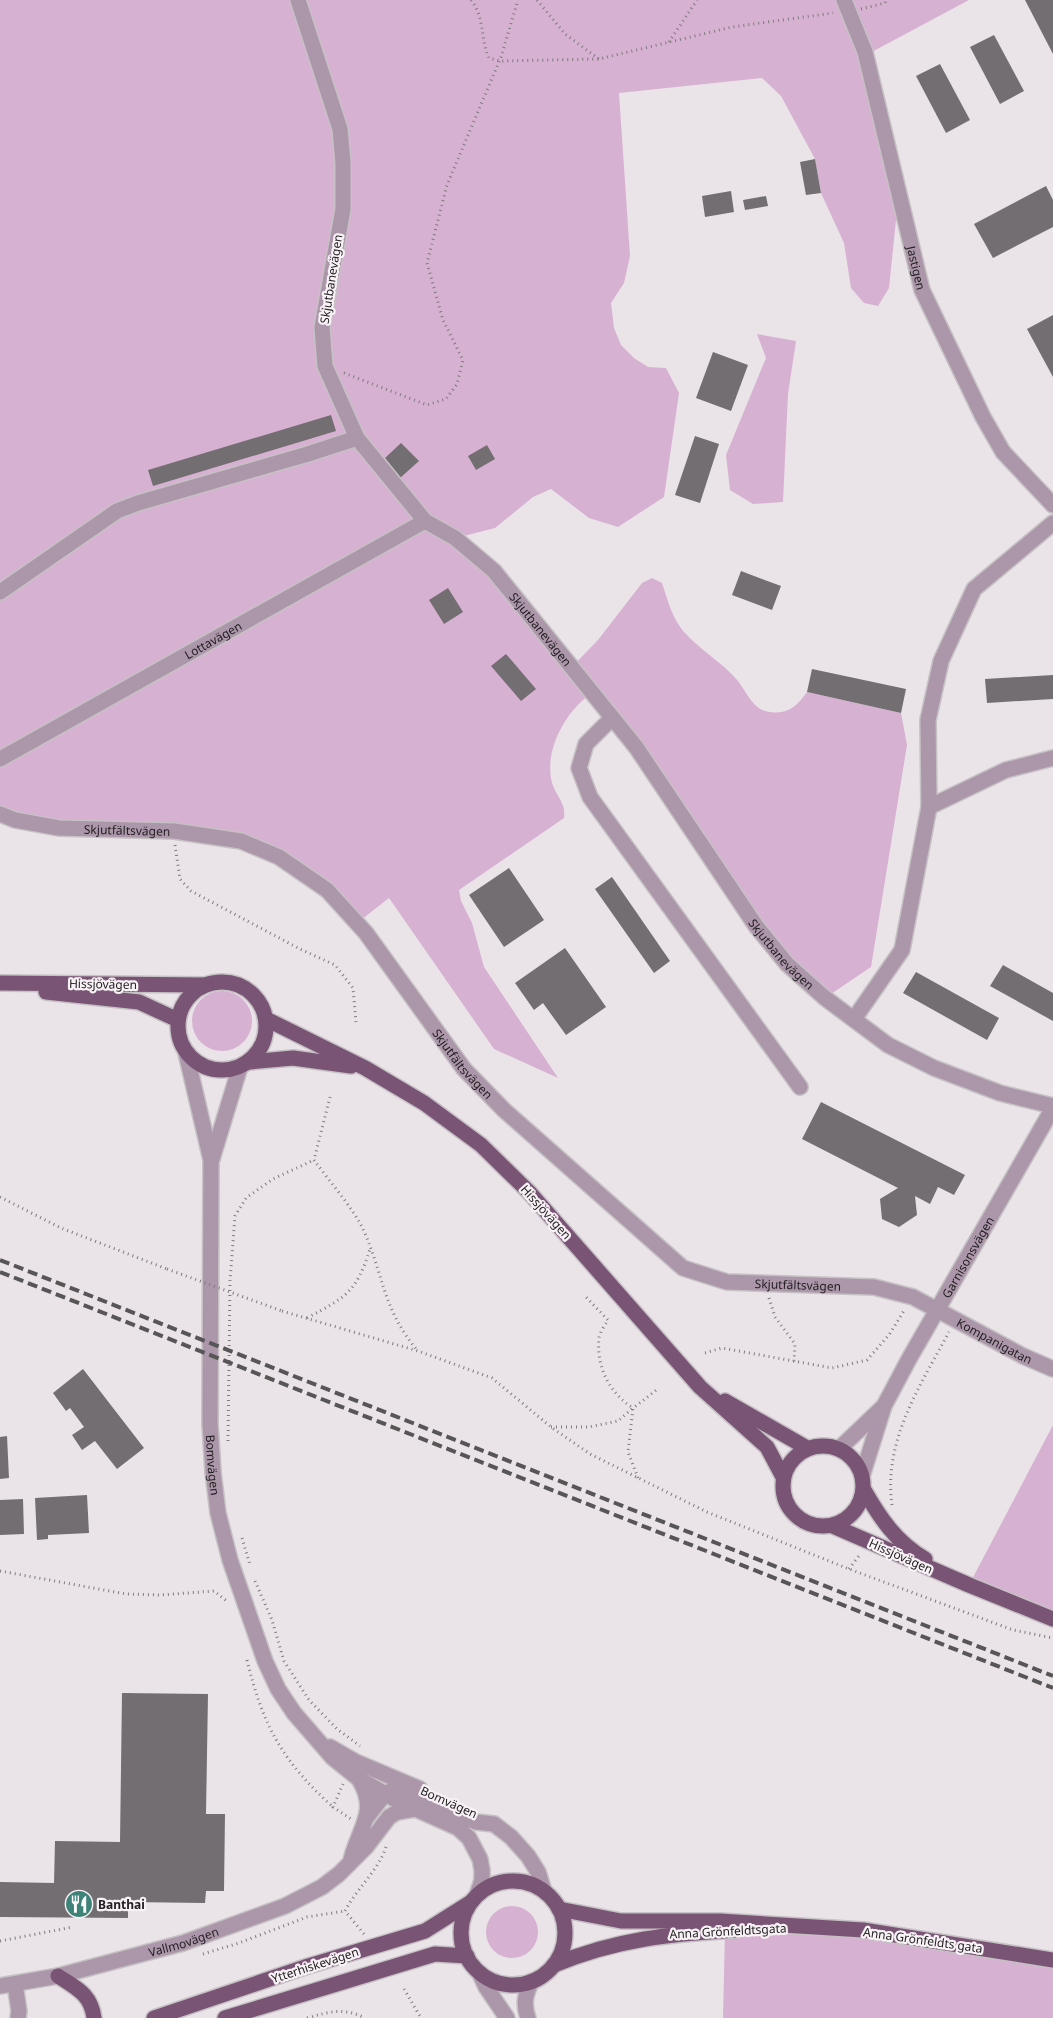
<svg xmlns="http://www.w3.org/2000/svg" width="1053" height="2018" viewBox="0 0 1053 2018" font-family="'Noto Sans',sans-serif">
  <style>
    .green { fill: #d7b1d1 }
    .building { fill: #736e72 }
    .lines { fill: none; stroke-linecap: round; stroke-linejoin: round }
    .minor-casing { stroke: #c6c1c5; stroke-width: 18 }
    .major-casing { stroke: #c6c1c5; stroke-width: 18 }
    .path { stroke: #7f7b7e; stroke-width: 3; stroke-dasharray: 1 4; stroke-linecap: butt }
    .minor { stroke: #ac96a9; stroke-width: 15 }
    .major { stroke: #7a5475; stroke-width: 15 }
    .rail { stroke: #585557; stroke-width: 4; stroke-dasharray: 10 5; stroke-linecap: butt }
    .path-bridge { stroke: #7f7b7e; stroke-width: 3; stroke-dasharray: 1 4; stroke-linecap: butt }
    .labels { text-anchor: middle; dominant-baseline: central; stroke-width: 4.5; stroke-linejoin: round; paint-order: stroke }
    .street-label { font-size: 12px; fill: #242123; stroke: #f8f1f6 }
    .poi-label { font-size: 12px; font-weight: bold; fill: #242123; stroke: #f8f1f6; text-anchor: start }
  </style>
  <rect width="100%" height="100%" fill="#eae4e9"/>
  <g class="green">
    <path d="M 0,0 L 969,0 L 868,54 L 899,191 L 889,288 L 878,306 L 864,303 L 851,288 L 844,243 L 821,193 L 815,159 L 781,96 L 762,78 L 619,93 L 630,256 L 624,283 L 611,303 L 614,328 L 621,345 L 634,358 L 648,367 L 666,368 L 679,393 L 664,497 L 618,527 L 589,518 L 551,489 L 533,497 L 495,528 L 456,538 L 494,571 L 567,672 L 598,640 L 642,583 L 652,578 L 662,583 C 668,601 672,618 684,632 C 700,650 722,662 738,681 C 745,690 753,708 765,711 C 786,716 796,708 807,692 L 901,713 L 907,745 L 871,967 L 825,998 L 787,964 L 592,693 C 565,711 542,753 553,786 C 558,798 566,804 564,818 L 459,890 L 461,901 L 472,923 L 484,967 L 558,1078 L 494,1049 L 389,898 L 357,923 L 327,890 L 241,841 L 59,828 L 0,814 Z"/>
    <path d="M 757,334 L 796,341 L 788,394 L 783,502 L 753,504 L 730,490 L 726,455 L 766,358 Z"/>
    <circle cx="222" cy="1021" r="30"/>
    <path d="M 1053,1425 L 1053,1619 L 969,1585 Z"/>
    <circle cx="512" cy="1932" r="26"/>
    <path d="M 793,1927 L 1053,1960 L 1053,2018 L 723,2018 L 725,1931 Z"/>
  </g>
  <g class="building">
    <path d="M 1025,0 L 1053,0 L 1053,54 Z"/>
    <path d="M 994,35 L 1024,91 L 1000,104 L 970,47 Z"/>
    <path d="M 940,64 L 970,120 L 946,133 L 916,76 Z"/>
    <path d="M 815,159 L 821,193 L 806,195 L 800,162 Z"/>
    <path d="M 1046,186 L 1053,200 L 1053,227 L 993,258 L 974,224 Z"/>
    <path d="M 731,191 L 734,212 L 705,217 L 702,196 Z"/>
    <path d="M 766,196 L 768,206 L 745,210 L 743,200 Z"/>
    <path d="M 1053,315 L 1053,377 L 1027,329 Z"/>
    <path d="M 713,352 L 748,365 L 731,411 L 696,398 Z"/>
    <path d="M 331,415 L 336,431 L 153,486 L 148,470 Z"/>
    <path d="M 695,436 L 719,444 L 700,503 L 675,495 Z"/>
    <path d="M 401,443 L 419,461 L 400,478 L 385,458 Z"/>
    <path d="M 487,445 L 495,459 L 476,470 L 468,456 Z"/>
    <path d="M 741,571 L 781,586 L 772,610 L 732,595 Z"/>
    <path d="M 448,588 L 463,612 L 444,624 L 429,600 Z"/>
    <path d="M 506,654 L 536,689 L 521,701 L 491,666 Z"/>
    <path d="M 812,669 L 906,689 L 901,713 L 807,692 Z"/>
    <path d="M 1053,675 L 1053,699 L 987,703 L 985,679 Z"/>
    <path d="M 509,868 L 544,920 L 504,947 L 469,895 Z"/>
    <path d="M 612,877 L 670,961 L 654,973 L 595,889 Z"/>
    <path d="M 565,948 L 606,1007 L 566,1035 L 543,1003 L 534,1010 L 515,983 Z"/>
    <path d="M 1003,965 L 1053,993 L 1053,1021 L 990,986 Z"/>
    <path d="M 916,972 L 999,1018 L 987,1040 L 903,993 Z"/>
    <path d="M 821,1102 L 965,1175 L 954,1195 L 938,1187 L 930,1204 L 915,1196 L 917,1215 L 899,1227 L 882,1219 L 880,1199 L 898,1188 L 802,1139 Z"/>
    <path d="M 83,1369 L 144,1448 L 117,1469 L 95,1441 L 82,1450 L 72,1435 L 84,1427 L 70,1408 L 66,1411 L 53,1393 Z"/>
    <path d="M 7,1436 L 9,1478 L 0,1479 L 0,1437 Z"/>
    <path d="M 87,1495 L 89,1533 L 48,1535 L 48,1539 L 37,1540 L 35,1498 Z"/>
    <path d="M 23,1499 L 24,1534 L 0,1535 L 0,1500 Z"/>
    <path d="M 122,1693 L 208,1694 L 206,1814 L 225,1814 L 224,1891 L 206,1891 L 205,1903 L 128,1902 L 128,1918 L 0,1917 L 0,1882 L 54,1883 L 55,1841 L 120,1842 Z"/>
  </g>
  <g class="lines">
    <g class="minor-casing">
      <g id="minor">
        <path id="s1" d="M 298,0 L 340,129 L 343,163 L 343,209 L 322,327 L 325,366 L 357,438 L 425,521 L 455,538 L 494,571 L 636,747 L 756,926 L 787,964 L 825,998 L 888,1045 L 934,1068 L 1000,1093 L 1053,1106"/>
        <path id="s2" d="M 844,0 L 865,52 L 922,290 L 983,417 L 1003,452 L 1053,505"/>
        <path d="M 0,592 L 117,511 L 138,503 L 308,454 L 357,438"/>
        <path d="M 612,718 L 586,744 L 579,768 L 590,797 L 800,1087"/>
        <path id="s3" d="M 0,759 L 425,521"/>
        <path d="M 929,807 L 1006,770 L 1053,758"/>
        <path id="s4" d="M 0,814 L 15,820 L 59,828 L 174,831 L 241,841 L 279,857 L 327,890 L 366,933 L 464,1069 L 504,1110 L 683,1268 L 727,1282 L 874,1287 L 913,1297 L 1023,1356 L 1053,1369"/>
        <path d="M 854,1019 L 902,950 L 929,807 L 928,720 L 941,661 L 974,589 L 1053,523"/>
        <path id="s5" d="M 186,1053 L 211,1160 L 210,1424 L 213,1472 L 218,1513 L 230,1560 L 265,1661 L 278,1689 L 294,1713 L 333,1758 L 359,1779 L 398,1801 L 458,1828 L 469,1838 L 480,1859 L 482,1870 L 482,1880 L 477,1895"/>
        <path d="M 212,1159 L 240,1067"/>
        <path d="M 840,1448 L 883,1407"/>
        <path id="s6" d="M 863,1473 L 884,1406 L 909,1359 L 1053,1108"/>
        <path d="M 330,1747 L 356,1762 L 420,1789"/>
        <path d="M 367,1817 L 385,1794 L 393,1790 L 476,1822 L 494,1824 L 511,1837 L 528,1856 L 538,1872 L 544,1891"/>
        <path d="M 351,1860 C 359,1827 379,1812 359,1779"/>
        <path d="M 480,1974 L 486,1987 L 507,2018"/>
        <path d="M 15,1984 L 19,2011 L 18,2018"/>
        <path id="s7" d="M 0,1986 L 58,1976 L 183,1943 L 285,1906 L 322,1887 L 339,1874 L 366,1847 L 389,1817 L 397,1812 L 415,1809"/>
        <path d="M 528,2018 C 523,2004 525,1994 532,1981"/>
      </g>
    </g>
    <g class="major-casing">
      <g id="major">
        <circle cx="222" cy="1026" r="44"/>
        <path d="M 0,983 L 206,985"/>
        <path d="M 46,992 L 139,1002 L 178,1020"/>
        <path d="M 266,1019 L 365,1068 L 424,1103 L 481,1145 L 529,1192 L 700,1387 L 767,1447 L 783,1477"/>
        <path d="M 249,1062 L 293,1058 L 351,1066"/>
        <path d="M 725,1401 L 807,1448"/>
        <circle cx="823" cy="1486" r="40"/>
        <path d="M 864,1490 C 880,1518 896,1542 925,1559"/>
        <path d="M 833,1526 L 969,1585 L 1053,1619"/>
        <circle cx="513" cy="1933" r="52"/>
        <path d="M 559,1909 L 621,1921 L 720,1921 L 863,1930 L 1053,1960"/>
        <path d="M 554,1965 C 616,1939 670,1934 736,1930"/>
        <path d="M 58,1976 C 76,1988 91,1994 94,2018"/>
        <path d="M 154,2018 L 305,1967 L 425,1931 L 471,1902"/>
        <path d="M 225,2018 L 435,1954 L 467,1956"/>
      </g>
    </g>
    <g class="path">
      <path d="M 471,0 C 485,17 480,39 489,58 L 500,61 L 599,59 L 732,27 L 833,13"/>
      <path d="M 537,0 L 565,34 L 599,59"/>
      <path d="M 861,9 L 885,3 L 886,0"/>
      <path d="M 669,42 L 697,0"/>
      <path d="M 344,373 L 427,405 L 446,399 L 457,384 L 463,360 L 443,320 L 427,263 L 447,185 L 501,57 L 518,0"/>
      <path d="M 175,845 L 180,879 L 191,891 L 300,949 L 335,965 L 353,988 L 356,1022"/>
      <path d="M 330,1097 L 314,1160 C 329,1181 353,1208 363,1229 C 384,1275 382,1309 418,1351"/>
      <path d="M 0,1197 L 61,1228 L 167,1269"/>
      <path d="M 769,1298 L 775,1317 L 795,1344 L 794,1362"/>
      <path d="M 282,1311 L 418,1351 L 492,1378 L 551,1427 L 590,1454 L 707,1512 L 849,1569 L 1013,1630 L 1053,1638"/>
      <path d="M 307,1318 C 346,1297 356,1293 370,1249"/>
      <path d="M 705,1353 L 722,1348 L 832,1368 L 867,1360 L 889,1335 L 905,1309"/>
      <path d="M 551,1427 L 589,1427 L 618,1421 L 633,1408 C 609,1393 596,1366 599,1338 C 600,1332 605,1325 608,1320 L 585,1296"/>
      <path d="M 228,1441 L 230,1281 L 235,1216 L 246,1198 L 273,1179 L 314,1160"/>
      <path d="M 638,1478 L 628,1452 L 633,1408 L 658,1389"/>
      <path d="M 892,1505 C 883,1441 920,1386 949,1332"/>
      <path d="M 242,1538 L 250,1565"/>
      <path d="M 849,1569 L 861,1553"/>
      <path d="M 0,1571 L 126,1594 L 161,1595 L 214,1591 L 228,1602"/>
      <path d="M 255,1581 L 272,1620 L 284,1661 L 309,1700 L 337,1729 L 360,1746"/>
      <path d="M 247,1660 C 263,1726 282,1761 333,1807"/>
      <path d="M 343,1784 L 333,1807 L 351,1819"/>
      <path d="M 364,1934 L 345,1911 C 357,1888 378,1871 386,1847"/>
      <path d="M 0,1941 L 73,1927"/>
      <path d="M 203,1954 L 239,1943 L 307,1917 L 345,1911"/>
      <path d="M 404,1989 L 421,2018"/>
      <path d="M 307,2018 C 329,2012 343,2007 365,2018"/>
    </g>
    <use href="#minor" class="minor"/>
    <use href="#major" class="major"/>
    <g class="rail">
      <path d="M 0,1260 L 1053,1676"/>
      <path d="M 0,1272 L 1053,1688"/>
    </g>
    <path class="path-bridge" d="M 167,1269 L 282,1311"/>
  </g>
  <defs>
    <g id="restaurant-disc" transform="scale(1.4375)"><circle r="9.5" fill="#3f8378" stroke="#f8f1f6"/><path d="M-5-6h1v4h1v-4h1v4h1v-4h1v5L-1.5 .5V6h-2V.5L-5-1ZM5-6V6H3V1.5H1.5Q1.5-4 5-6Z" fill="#fff"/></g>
  </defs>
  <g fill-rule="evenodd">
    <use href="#restaurant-disc" x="79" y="1904"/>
  </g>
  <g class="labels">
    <g class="street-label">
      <text stroke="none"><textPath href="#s2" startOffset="278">Jastigen</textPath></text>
      <text transform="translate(331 279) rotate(-81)">Skjutbanevägen</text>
      <text stroke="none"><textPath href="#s1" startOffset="721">Skjutbanevägen</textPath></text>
      <text stroke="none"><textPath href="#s3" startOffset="244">Lottavägen</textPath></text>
      <text stroke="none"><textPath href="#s4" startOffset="129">Skjutfältsvägen</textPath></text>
      <text stroke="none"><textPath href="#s1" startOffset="1126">Skjutbanevägen</textPath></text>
      <text transform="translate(103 984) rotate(1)">Hissjövägen</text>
      <text stroke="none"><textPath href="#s4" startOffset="564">Skjutfältsvägen</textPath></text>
      <text transform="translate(546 1212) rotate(48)">Hissjövägen</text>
      <text stroke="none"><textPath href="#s6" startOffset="241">Garnisonsvägen</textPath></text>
      <text stroke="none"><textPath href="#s4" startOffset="982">Skjutfältsvägen</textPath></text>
      <text stroke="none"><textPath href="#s4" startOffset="1191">Kompanigatan</textPath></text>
      <text stroke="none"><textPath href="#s5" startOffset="415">Bomvägen</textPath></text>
      <text transform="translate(901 1556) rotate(24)">Hissjövägen</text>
      <text transform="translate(449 1802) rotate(24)">Bomvägen</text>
      <text transform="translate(728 1931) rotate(-3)">Anna Grönfeldtsgata</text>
      <text transform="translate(923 1940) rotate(8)">Anna Grönfeldts gata</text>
      <text stroke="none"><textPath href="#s7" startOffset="189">Vallmovägen</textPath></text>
      <text transform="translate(315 1965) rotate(-18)">Ytterhiskevägen</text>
    </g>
    <g class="poi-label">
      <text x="98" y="1904">Banthai</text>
    </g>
  </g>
</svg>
